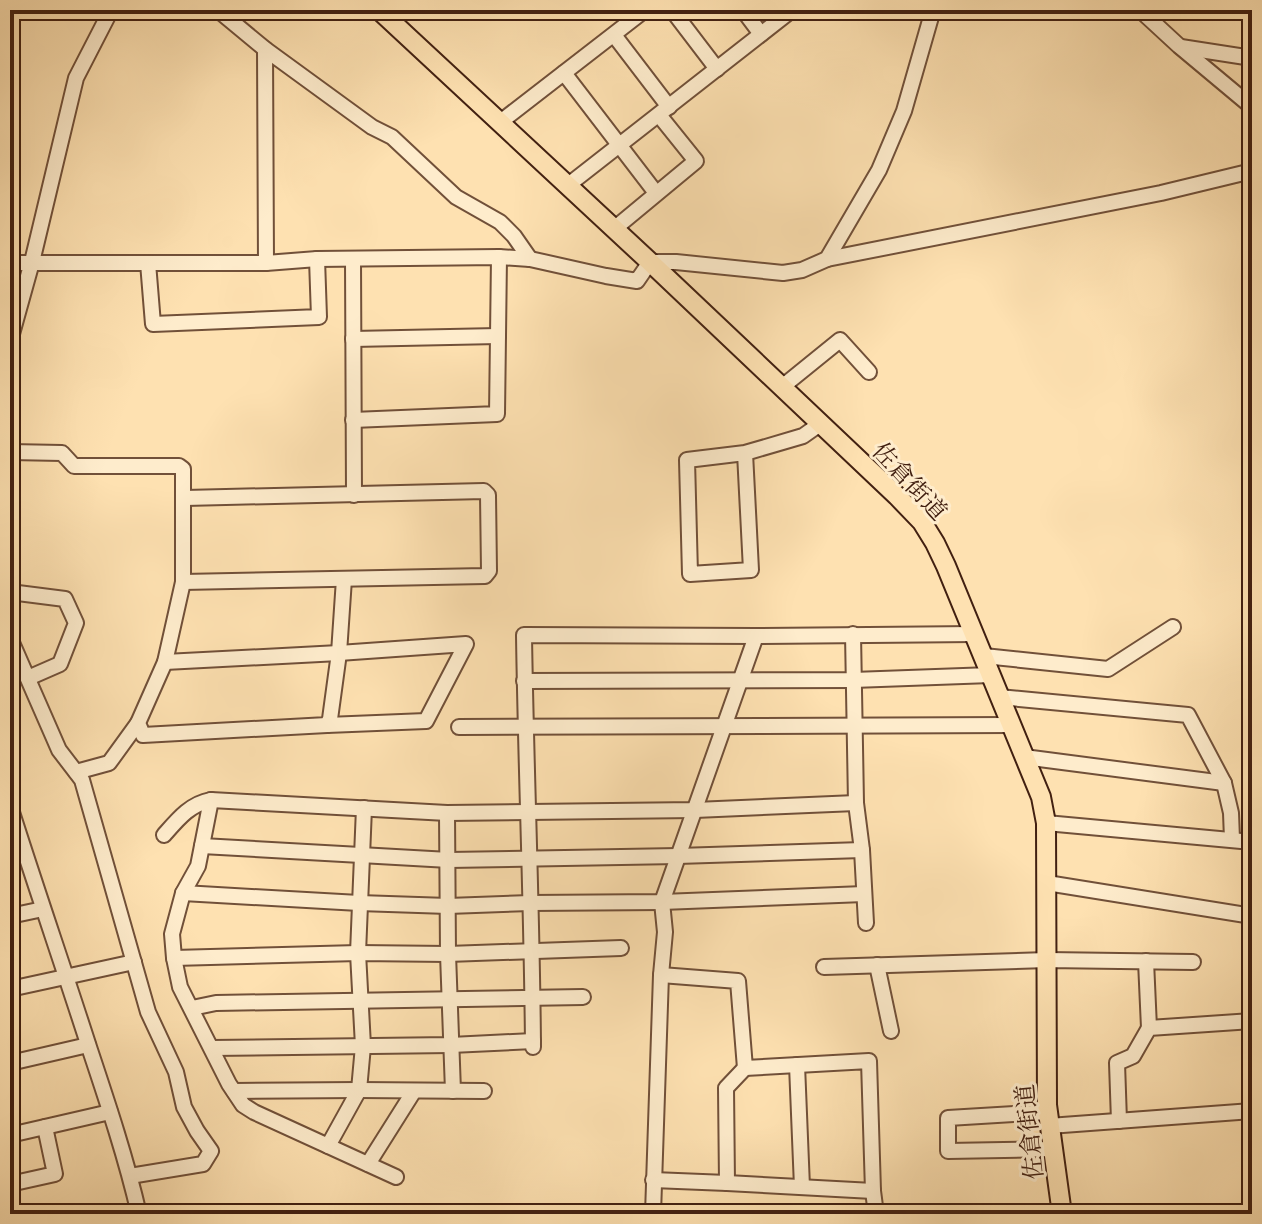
<svg xmlns="http://www.w3.org/2000/svg" width="1262" height="1224" viewBox="0 0 1262 1224" font-family="'Libre Caslon Text','Noto Serif JP',serif">
  <style>
    .lines { fill: none; stroke-linecap: round; stroke-linejoin: round }
    .minor-casing { stroke: #715039; stroke-width: 18 }
    .major-casing { stroke: #422011; stroke-width: 22 }
    .minor { stroke: #feeccc; stroke-width: 14 }
    .major { stroke: #fee1b1; stroke-width: 18 }
    .labels { text-anchor: middle; dominant-baseline: central; stroke-width: 6; stroke-linejoin: round; paint-order: stroke }
    .street-label { font-size: 24px; fill: #422011; stroke: #feeccc }
  </style>
  <rect width="100%" height="100%" fill="#fee1b1"/>
  <filter id="stains"><feTurbulence type="fractalNoise" baseFrequency=".0025" numOctaves="4"/><feColorMatrix values="0 0 0 0 .2 0 0 0 0 .09 0 0 0 0 .02 0 0 0 .5 -.17"/></filter>
  <radialGradient id="worn" r=".72"><stop offset=".6" stop-color="#630" stop-opacity="0"/><stop offset="1" stop-color="#630" stop-opacity=".3"/></radialGradient>
  <g class="lines">
    <g class="minor-casing">
      <g id="minor">
        <path d="M 218,10 L 265,49 L 372,127 L 392,137 L 456,197 L 500,222 L 514,236 L 530,259"/>
        <path d="M 672,10 L 717,69"/>
        <path d="M 743,10 L 761,34"/>
        <path d="M 1140,10 L 1179,46 L 1252,107"/>
        <path d="M 614,35 L 669,107"/>
        <path d="M 1181,47 L 1252,58"/>
        <path d="M 265,49 L 266,263"/>
        <path d="M 564,73 L 656,193"/>
        <path d="M 499,123 L 645,10"/>
        <path d="M 567,186 L 792,10"/>
        <path d="M 614,229 L 696,161 L 659,115"/>
        <path d="M 353,259 L 354,495"/>
        <path d="M 827,259 L 1161,193 L 1252,171"/>
        <path d="M 10,263 L 266,263 L 317,259 L 499,257 L 530,259 L 606,276 L 637,281 L 650,262 L 676,262 L 783,273 L 802,270 L 827,259 L 879,170 L 904,111 L 933,10"/>
        <path d="M 148,263 L 153,324 L 319,317 L 317,259"/>
        <path d="M 353,339 L 498,336"/>
        <path d="M 10,341 L 32,262 L 76,78 L 111,10"/>
        <path d="M 782,387 L 840,340 L 869,372"/>
        <path d="M 353,420 L 497,414 L 499,257"/>
        <path d="M 10,452 L 62,453 L 74,466 L 179,466 L 183,469 L 183,582 L 165,662 L 138,723 L 143,735 L 327,725 L 330,719 L 339,653 L 344,579"/>
        <path d="M 745,453 L 751,570 L 690,574 L 687,460 L 745,453 L 803,436 L 820,424"/>
        <path d="M 183,582 L 485,576 L 489,571 L 488,495 L 484,491 L 185,498"/>
        <path d="M 10,592 L 65,599 L 76,623 L 60,664 L 28,678"/>
        <path d="M 853,634 L 856,803 L 862,850 L 866,923"/>
        <path d="M 10,638 L 59,750 L 82,780 L 148,1012 L 176,1072 L 184,1107 L 197,1131 L 211,1151 L 203,1164 L 130,1176"/>
        <path d="M 984,656 L 1108,669 L 1173,627"/>
        <path d="M 165,662 L 339,653 L 466,644 L 426,721 L 327,725"/>
        <path d="M 524,681 L 853,680 L 991,675"/>
        <path d="M 999,697 L 1188,715 L 1224,783 L 1231,813 L 1232,839"/>
        <path d="M 459,727 L 1011,725"/>
        <path d="M 1024,757 L 1224,783"/>
        <path d="M 76,772 L 109,763 L 138,723"/>
        <path d="M 211,800 L 447,813 L 695,810 L 856,803"/>
        <path d="M 10,806 C 36,888 64,969 90,1050 C 108,1104 126,1158 139,1214"/>
        <path d="M 447,813 L 448,954 L 453,1091"/>
        <path d="M 1046,823 L 1252,842"/>
        <path d="M 164,835 C 178,819 190,804 211,800 L 198,866 L 183,893 L 172,934 L 174,958 L 180,987 L 229,1084 L 243,1105 L 254,1112 L 396,1177"/>
        <path d="M 202,846 L 449,860 L 678,856 L 862,850"/>
        <path d="M 1047,883 L 1252,916"/>
        <path d="M 183,893 L 359,903 L 448,906 L 530,903 L 662,902 L 864,894"/>
        <path d="M 10,916 L 43,909"/>
        <path d="M 174,958 L 358,953 L 448,954 L 621,948"/>
        <path d="M 1146,961 L 1149,1028"/>
        <path d="M 877,965 L 891,1031"/>
        <path d="M 824,967 L 1047,960 L 1193,962"/>
        <path d="M 661,975 L 738,981 L 745,1068 L 869,1061 L 873,1191 L 876,1214"/>
        <path d="M 10,989 L 134,962"/>
        <path d="M 192,1008 L 216,1003 L 583,997"/>
        <path d="M 533,1047 C 532,909 526,772 524,635 L 756,636 L 975,634"/>
        <path d="M 212,1048 L 451,1045 L 533,1041"/>
        <path d="M 10,1063 L 88,1045"/>
        <path d="M 797,1065 L 802,1187"/>
        <path d="M 234,1091 L 359,1090 L 484,1091"/>
        <path d="M 1048,1112 L 948,1118 L 948,1151 L 1052,1149"/>
        <path d="M 1119,1121 L 1117,1063 L 1133,1056 L 1149,1028 L 1252,1021"/>
        <path d="M 1049,1126 L 1252,1111"/>
        <path d="M 10,1135 L 110,1112"/>
        <path d="M 328,1146 L 359,1090 L 363,1046 L 358,953 L 364,808"/>
        <path d="M 368,1164 L 414,1091"/>
        <path d="M 653,1180 L 727,1183 L 726,1088 L 745,1068"/>
        <path d="M 727,1183 L 873,1191"/>
        <path d="M 10,1184 L 55,1174 L 45,1127"/>
        <path d="M 653,1214 L 661,975 L 665,932 L 662,902 L 756,636"/>
      </g>
    </g>
    <g class="major-casing">
      <path id="major" d="M 379,10 L 650,262 L 897,496 L 922,522 L 935,543 L 946,566 L 1041,797 L 1046,823 L 1047,1105 L 1062,1214"/>
    </g>
    <use href="#minor" class="minor"/>
    <use href="#major" class="major"/>
  </g>
  <g class="labels">
    <g class="street-label">
      <text transform="translate(910 481) rotate(47)">佐倉街道</text>
      <text transform="translate(1029 1132) rotate(-96)">佐倉街道</text>
    </g>
  </g>
  <rect width="1262" height="1224" fill="none" stroke="#fee1b1" stroke-width="40"/>
  <rect x="12" y="12" width="1238" height="1200" fill="none" stroke="#422011" stroke-width="4"/>
  <rect x="20" y="20" width="1222" height="1184" fill="none" stroke="#422011" stroke-width="2"/>
  <rect width="100%" height="100%" filter="url(#stains)"/>
  <rect width="100%" height="100%" fill="url(#worn)"/>
</svg>
